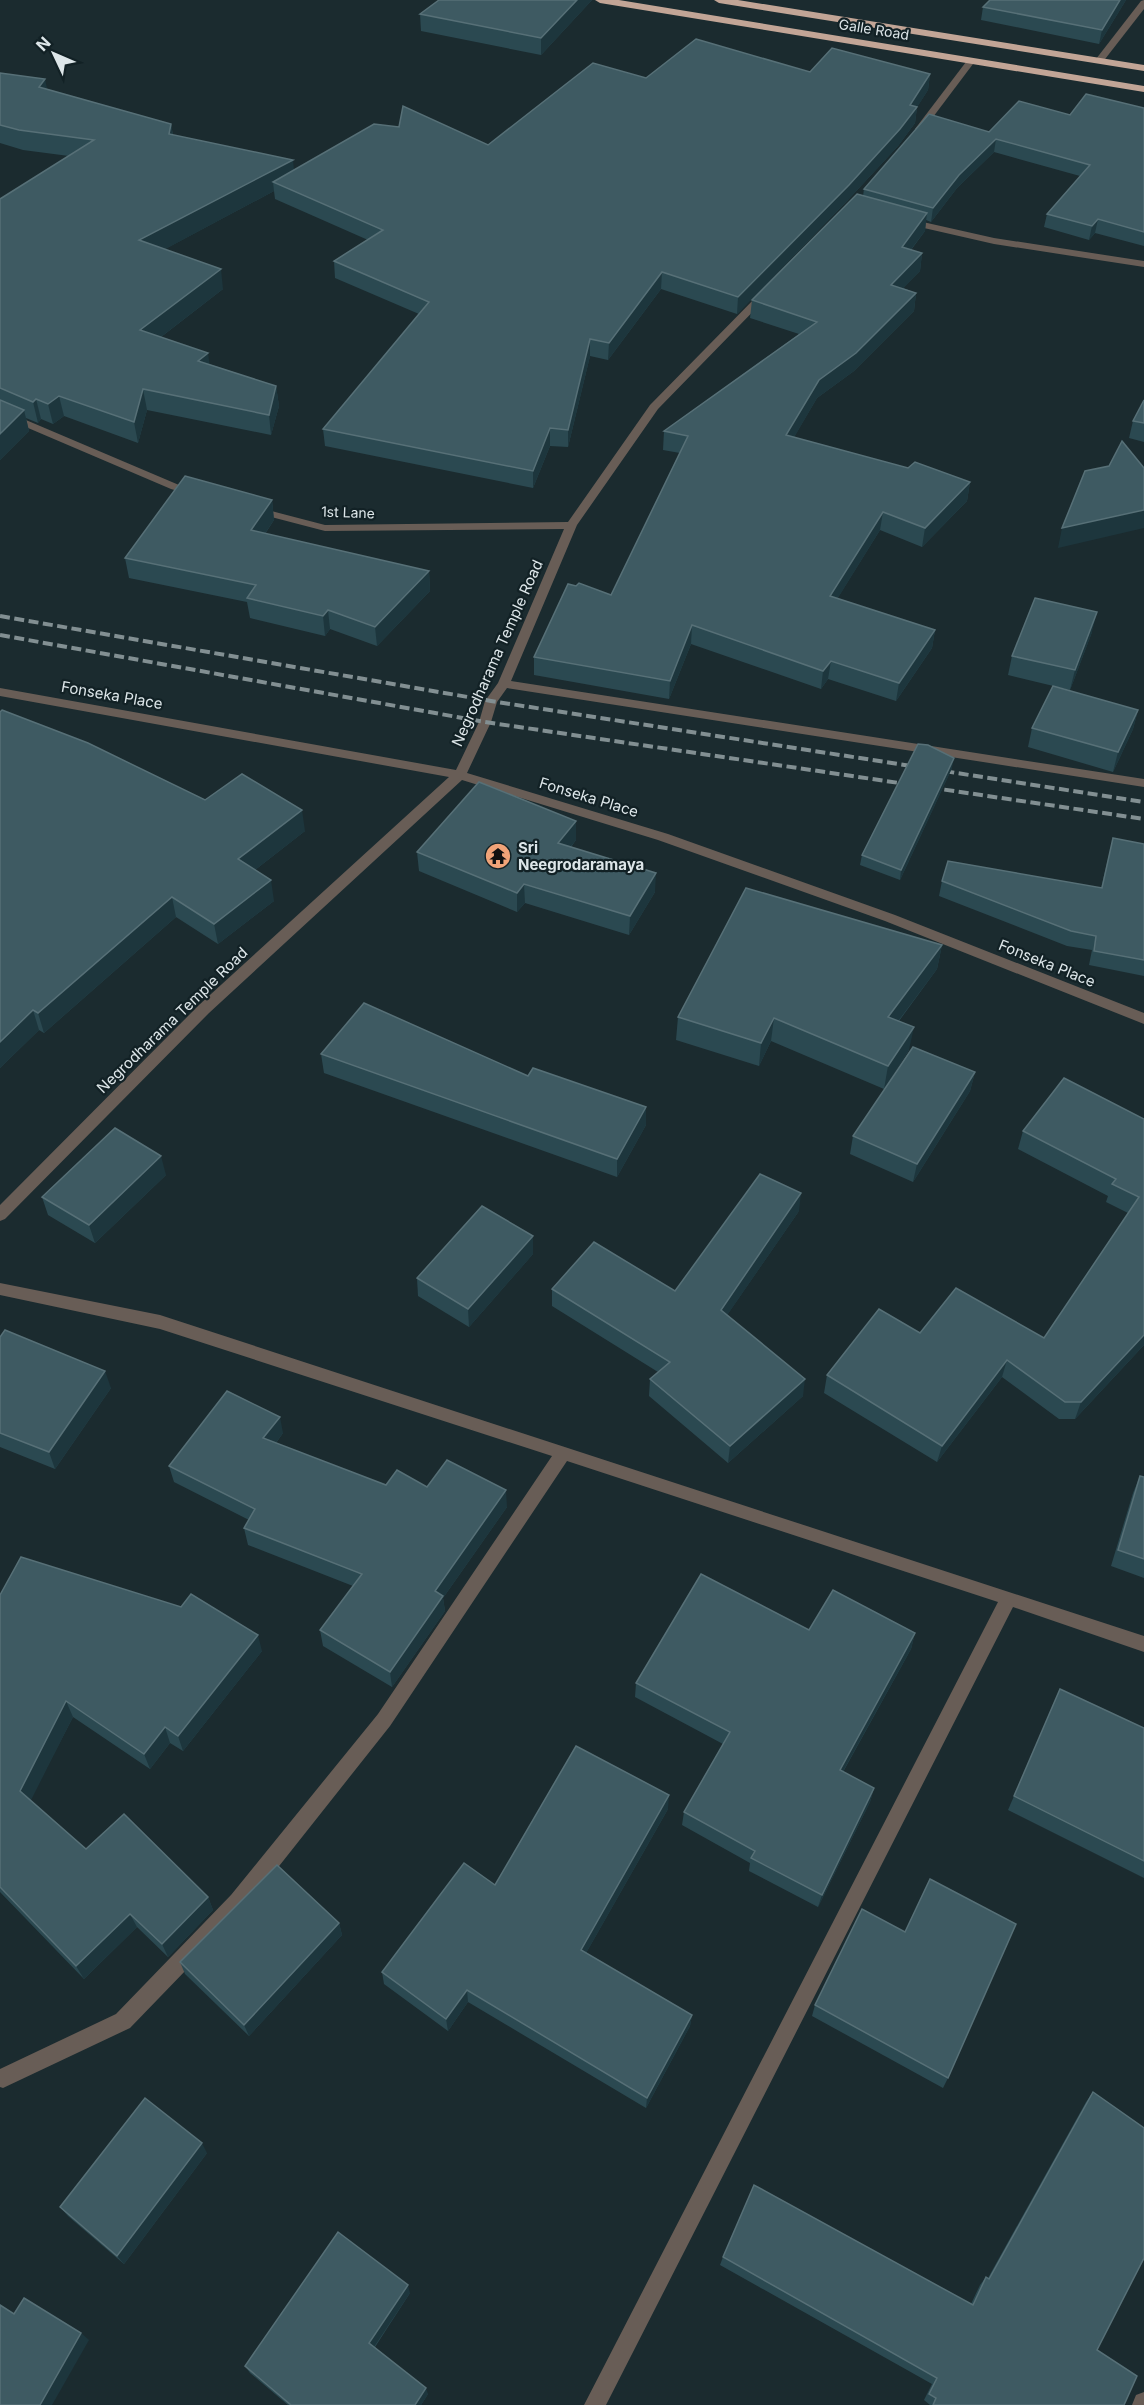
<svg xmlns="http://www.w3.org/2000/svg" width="1144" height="2405" viewBox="0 0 1144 2405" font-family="Inter,sans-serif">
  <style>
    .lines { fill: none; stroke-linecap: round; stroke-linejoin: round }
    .minor { fill: #685d56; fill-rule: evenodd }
    .highway { fill: #c2a596; fill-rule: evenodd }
    .rail { stroke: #828f92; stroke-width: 4; stroke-dasharray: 10 4.5; stroke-linecap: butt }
    .wall { fill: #2b4951 }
    .shaded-wall { fill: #1d363d }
    .building { fill: #3e5a62; stroke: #577077; stroke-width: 1.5 }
    .labels { text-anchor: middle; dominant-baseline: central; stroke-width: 4.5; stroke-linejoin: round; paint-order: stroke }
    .far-street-label { font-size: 14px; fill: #dde6e9; stroke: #122125 }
    .street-label { font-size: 15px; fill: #dde6e9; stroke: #122125 }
    .poi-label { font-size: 15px; font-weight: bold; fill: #dde6e9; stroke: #122125; text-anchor: start }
  </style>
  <rect width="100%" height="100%" fill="#1b2b2f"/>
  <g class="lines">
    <g class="minor">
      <path d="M 1144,0 L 1144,9 L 1102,63 L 1096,63 L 1096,59 L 1141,1 Z"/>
      <path d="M 969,58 L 976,60 L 921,133 L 915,133 L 915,129 Z"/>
      <path d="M 905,218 L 994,238 L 1144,261 L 1144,267 L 994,244 L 902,223 L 902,219 Z"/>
      <path d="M 760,293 L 769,295 L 658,409 L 577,525 L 511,681 L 1144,779 L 1144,787 L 507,688 L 497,702 L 491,722 L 467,773 L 668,834 L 895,915 L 1144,1013 L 1144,1024 L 885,921 L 658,840 L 462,780 L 209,1013 L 5,1219 L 0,1221 L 0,1205 L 199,1005 L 449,777 L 0,696 L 0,688 L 456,770 L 479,722 L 485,701 L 498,683 L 564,529 L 325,531 L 252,512 L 250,510 L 256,507 L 325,525 L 568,522 L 650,405 Z"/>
      <path d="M 0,409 L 179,485 L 199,491 L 201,493 L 195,496 L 171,489 L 0,416 Z"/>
      <path d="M 0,1283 L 160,1315 L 1144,1636 L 1144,1652 L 1013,1607 L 606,2405 L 584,2405 L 998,1602 L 567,1461 L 390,1726 L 245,1909 L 130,2028 L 3,2088 L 0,2087 L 0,2069 L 116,2014 L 231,1895 L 378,1714 L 552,1456 L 160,1329 L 0,1295 Z"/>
      <path d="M 1144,2392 L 1144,2405 L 1132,2405 L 1136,2395 Z"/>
    </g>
    <g class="highway">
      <path d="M 595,0 L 619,0 L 1144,86 L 1144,92 L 600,3 Z"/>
      <path d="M 714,0 L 738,0 L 1144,65 L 1144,71 L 719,3 Z"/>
    </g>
    <g class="rail">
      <path d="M 0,616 L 491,701 L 1144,802"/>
      <path d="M 0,635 L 485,722 L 1144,819"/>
    </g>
  </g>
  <g class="wall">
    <path d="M 439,0 L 592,0 L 541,55 L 421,31 L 420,14 Z"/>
    <path d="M 990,0 L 1126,0 L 1099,44 L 981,20 L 983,7 Z"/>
    <path d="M 810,72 L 930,74 L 928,90 L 917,107 L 915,123 L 898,146 L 847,201 L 737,314 L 661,289 L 608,360 L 590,356 L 568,447 L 550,446 L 533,488 L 325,446 L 323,429 L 419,314 L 335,278 L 334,261 L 368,240 L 275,199 L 274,191 L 165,249 L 223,289 L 161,337 L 209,364 L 276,386 L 279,406 L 271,435 L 147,410 L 138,443 L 64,416 L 53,424 L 41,419 L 38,423 L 26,418 L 29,431 L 0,460 L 0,199 L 69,156 L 23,150 L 0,143 L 0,73 L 47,89 L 171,124 L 173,135 L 294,170 L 488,145 L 646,78 Z"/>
    <path d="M 1144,108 L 1144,246 L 1095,233 L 1089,240 L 1044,227 L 1047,214 L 1080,176 L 994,152 L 957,188 L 931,222 L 926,220 L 925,231 L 911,250 L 922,253 L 920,271 L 903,288 L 916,293 L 914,311 L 854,371 L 817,398 L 794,437 L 908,468 L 970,482 L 967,501 L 922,547 L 880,530 L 837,599 L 935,630 L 932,648 L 896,701 L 828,679 L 821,689 L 691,644 L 669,699 L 534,675 L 534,657 L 576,586 L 611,595 L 680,453 L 663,450 L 664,431 L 799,334 L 750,318 L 752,300 L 863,196 L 864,189 L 989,132 L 1070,115 Z"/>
    <path d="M 1144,400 L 1144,442 L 1129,438 L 1133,421 Z"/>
    <path d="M 272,500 L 274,520 L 265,534 L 429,571 L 430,591 L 377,646 L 330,629 L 325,636 L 250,618 L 247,602 L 129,578 L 125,558 Z"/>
    <path d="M 1092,632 L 1070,690 L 1008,675 L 1012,656 Z"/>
    <path d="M 1138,710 L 1133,729 L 1113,772 L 1028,747 L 1032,728 Z"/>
    <path d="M 0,712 L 205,800 L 305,831 L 255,870 L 274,901 L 218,944 L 176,917 L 44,1033 L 39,1030 L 0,1068 Z"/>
    <path d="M 952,768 L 900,880 L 860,865 L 862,855 Z"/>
    <path d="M 1113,838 L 1144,844 L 1144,976 L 1089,965 L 1092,950 L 1067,946 L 939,896 L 942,881 L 1101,888 Z"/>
    <path d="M 576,840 L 571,847 L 655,892 L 629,935 L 525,903 L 517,912 L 419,871 L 417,852 Z"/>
    <path d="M 942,945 L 937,969 L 899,1021 L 909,1050 L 884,1089 L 771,1041 L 759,1066 L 676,1040 L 678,1017 Z"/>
    <path d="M 321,1054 L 646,1107 L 646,1125 L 617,1177 L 324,1073 Z"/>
    <path d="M 975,1072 L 970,1091 L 913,1182 L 850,1154 L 853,1136 Z"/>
    <path d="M 1144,1119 L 1144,1345 L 1075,1419 L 1059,1419 L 1002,1377 L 937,1462 L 824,1393 L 827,1375 L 920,1333 L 1044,1338 L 1128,1213 L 1106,1202 L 1108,1196 L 1018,1149 L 1023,1131 Z"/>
    <path d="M 166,1175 L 95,1243 L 48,1215 L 42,1197 Z"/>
    <path d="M 799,1211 L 727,1315 L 803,1396 L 728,1463 L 649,1396 L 650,1379 L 658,1372 L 552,1306 L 552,1289 L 675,1291 Z"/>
    <path d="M 533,1254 L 469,1327 L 418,1296 L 417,1278 Z"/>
    <path d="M 0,1337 L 111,1388 L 55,1469 L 0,1447 Z"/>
    <path d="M 283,1433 L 276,1443 L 386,1485 L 427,1487 L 507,1507 L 443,1598 L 445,1611 L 392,1687 L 323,1646 L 320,1630 L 353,1586 L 248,1545 L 244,1528 L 249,1520 L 174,1482 L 169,1466 Z"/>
    <path d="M 1140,1476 L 1144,1477 L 1144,1578 L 1111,1566 L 1133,1493 Z"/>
    <path d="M 0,1595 L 262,1651 L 183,1751 L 170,1743 L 150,1769 L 73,1717 L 30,1800 L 86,1849 L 208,1897 L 213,1910 L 168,1957 L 137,1927 L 84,1979 L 0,1892 Z"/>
    <path d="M 809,1630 L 915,1633 L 911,1649 L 843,1772 L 874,1788 L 870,1802 L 818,1907 L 749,1871 L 750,1863 L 682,1825 L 684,1812 L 723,1744 L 635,1697 L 636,1683 Z"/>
    <path d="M 1060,1689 L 1144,1728 L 1144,1878 L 1008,1810 Z"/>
    <path d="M 668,1809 L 586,1953 L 692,2015 L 690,2026 L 646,2108 L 468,2002 L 448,2031 L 384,1984 L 382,1972 L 495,1885 Z"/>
    <path d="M 339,1923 L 342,1935 L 249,2036 L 185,1974 L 180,1962 Z"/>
    <path d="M 815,2005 L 948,2078 L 943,2088 L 812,2016 Z"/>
    <path d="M 1093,2092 L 1097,2350 L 1124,2405 L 930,2405 L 924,2400 L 932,2384 L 720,2265 L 723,2257 L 971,2304 L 980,2285 L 986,2277 L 988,2278 L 1086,2102 Z"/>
    <path d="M 207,2153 L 124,2264 L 68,2216 L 60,2207 Z"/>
    <path d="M 410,2293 L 375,2347 L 428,2394 L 421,2405 L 288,2405 L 250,2373 L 245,2366 Z"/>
  </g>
  <g class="shaded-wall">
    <path d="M 577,0 L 592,0 L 541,55 L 541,38 Z"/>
    <path d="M 1120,0 L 1126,0 L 1099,44 L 1102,30 Z"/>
    <path d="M 930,74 L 928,90 L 916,109 L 917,107 L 915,123 L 898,146 L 847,201 L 737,314 L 738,297 L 910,105 Z"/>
    <path d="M 45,79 L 49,98 L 39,87 Z"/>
    <path d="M 171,124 L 174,144 L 169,134 Z"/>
    <path d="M 996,139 L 994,152 L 957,188 L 931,222 L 933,208 L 959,175 Z"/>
    <path d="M 293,160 L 295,180 L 273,182 L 274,191 L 143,261 L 139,240 Z"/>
    <path d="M 927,213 L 925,231 L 899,265 L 902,247 Z"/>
    <path d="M 1098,219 L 1095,233 L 1089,240 L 1092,226 Z"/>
    <path d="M 922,253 L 920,271 L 889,303 L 891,285 Z"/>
    <path d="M 221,269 L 223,289 L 144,350 L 140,330 Z"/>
    <path d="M 662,272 L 661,289 L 608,360 L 609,343 Z"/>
    <path d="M 916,293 L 914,311 L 854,371 L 817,398 L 785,453 L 786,435 L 819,380 Z"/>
    <path d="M 590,339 L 590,356 L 568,447 L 568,430 Z"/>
    <path d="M 208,353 L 211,374 L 198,361 Z"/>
    <path d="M 276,386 L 279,406 L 271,435 L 269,415 Z"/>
    <path d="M 143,389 L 147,410 L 138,443 L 134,422 Z"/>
    <path d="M 59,396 L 64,416 L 53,424 L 48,404 Z"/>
    <path d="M 36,399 L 41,419 L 38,423 L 33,402 Z"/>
    <path d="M 24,410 L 29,431 L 0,460 L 0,434 Z"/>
    <path d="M 550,428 L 550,446 L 533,488 L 533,471 Z"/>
    <path d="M 970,482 L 967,501 L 922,547 L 925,528 Z"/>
    <path d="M 272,500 L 274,520 L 254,550 L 251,530 Z"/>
    <path d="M 1144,510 L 1144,528 L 1058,548 L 1062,528 Z"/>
    <path d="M 883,512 L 880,530 L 828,614 L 830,596 Z"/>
    <path d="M 429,571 L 430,591 L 377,646 L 375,627 Z"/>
    <path d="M 328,610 L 330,629 L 325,636 L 323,616 Z"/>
    <path d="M 1097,612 L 1092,632 L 1070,690 L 1075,670 Z"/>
    <path d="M 692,625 L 691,644 L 669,699 L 670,681 Z"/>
    <path d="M 935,630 L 932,648 L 896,701 L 899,683 Z"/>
    <path d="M 831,661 L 828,679 L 821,689 L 823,671 Z"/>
    <path d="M 1138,710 L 1133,729 L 1113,772 L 1118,752 Z"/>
    <path d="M 954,758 L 952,768 L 900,880 L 901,870 Z"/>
    <path d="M 302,810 L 305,831 L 242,880 L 238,859 Z"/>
    <path d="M 576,821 L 576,840 L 558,862 L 558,843 Z"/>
    <path d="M 656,873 L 655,892 L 629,935 L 630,916 Z"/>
    <path d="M 271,880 L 274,901 L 218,944 L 214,924 Z"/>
    <path d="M 524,884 L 525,903 L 517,912 L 517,893 Z"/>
    <path d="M 172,897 L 176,917 L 44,1033 L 38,1013 Z"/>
    <path d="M 942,945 L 937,969 L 884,1040 L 888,1017 Z"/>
    <path d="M 33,1010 L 39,1030 L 0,1068 L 0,1042 Z"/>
    <path d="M 774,1018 L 771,1041 L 759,1066 L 761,1043 Z"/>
    <path d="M 914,1027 L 909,1050 L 884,1089 L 888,1066 Z"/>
    <path d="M 975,1072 L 970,1091 L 913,1182 L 917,1164 Z"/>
    <path d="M 646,1107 L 646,1125 L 617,1177 L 617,1159 Z"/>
    <path d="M 161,1156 L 166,1175 L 95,1243 L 89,1225 Z"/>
    <path d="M 801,1193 L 799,1211 L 719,1327 L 721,1310 Z"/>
    <path d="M 533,1236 L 533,1254 L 469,1327 L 468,1309 Z"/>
    <path d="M 1144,1335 L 1144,1345 L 1075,1419 L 1081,1402 Z"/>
    <path d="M 1007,1360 L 1002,1377 L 937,1462 L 942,1446 Z"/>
    <path d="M 105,1371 L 111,1388 L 55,1469 L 49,1452 Z"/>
    <path d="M 805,1379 L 803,1396 L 728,1463 L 730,1446 Z"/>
    <path d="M 280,1417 L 283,1433 L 267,1455 L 263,1438 Z"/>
    <path d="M 506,1490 L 507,1507 L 443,1598 L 445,1611 L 392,1687 L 390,1672 L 435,1591 Z"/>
    <path d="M 915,1633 L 911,1649 L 836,1784 L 840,1770 Z"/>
    <path d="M 258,1635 L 262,1651 L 183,1751 L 178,1736 Z"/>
    <path d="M 66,1701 L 73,1717 L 28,1806 L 20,1791 Z"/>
    <path d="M 165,1727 L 170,1743 L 150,1769 L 144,1754 Z"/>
    <path d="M 874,1788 L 870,1802 L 818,1907 L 822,1895 Z"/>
    <path d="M 669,1795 L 668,1809 L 581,1962 L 581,1950 Z"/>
    <path d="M 208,1897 L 213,1910 L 168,1957 L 162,1944 Z"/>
    <path d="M 130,1914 L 137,1927 L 84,1979 L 76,1966 Z"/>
    <path d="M 339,1923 L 342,1935 L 249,2036 L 244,2025 Z"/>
    <path d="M 467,1990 L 468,2002 L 448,2031 L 446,2019 Z"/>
    <path d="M 692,2015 L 690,2026 L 646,2108 L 647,2098 Z"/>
    <path d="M 202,2143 L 207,2153 L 124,2264 L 117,2256 Z"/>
    <path d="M 408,2285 L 410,2293 L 372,2350 L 369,2343 Z"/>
    <path d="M 81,2333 L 89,2340 L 52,2405 L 40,2405 Z"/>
    <path d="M 426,2388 L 428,2394 L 421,2405 L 415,2405 Z"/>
  </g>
  <g class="building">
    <path d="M 439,0 L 577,0 L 541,38 L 420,14 Z"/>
    <path d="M 990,0 L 1120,0 L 1102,30 L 983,7 Z"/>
    <path d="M 696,39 L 810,72 L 832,48 L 930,74 L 910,105 L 917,107 L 900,129 L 849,185 L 738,297 L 662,272 L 609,343 L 590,339 L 568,430 L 550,428 L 533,471 L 323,429 L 429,302 L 334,261 L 383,230 L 273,182 L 374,124 L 399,127 L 403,106 L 488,145 L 593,63 L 646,78 Z"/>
    <path d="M 0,73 L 45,79 L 39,87 L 171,124 L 169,134 L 293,160 L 139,240 L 221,269 L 140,330 L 208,353 L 198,361 L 276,386 L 269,415 L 143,389 L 134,422 L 59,396 L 48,404 L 36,399 L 33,402 L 0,388 L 0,199 L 94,140 L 19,130 L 0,125 Z"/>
    <path d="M 1086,94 L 1144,108 L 1144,232 L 1098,219 L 1092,226 L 1047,214 L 1090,165 L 996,139 L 959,175 L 933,208 L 864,189 L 929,114 L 989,132 L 1019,101 L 1070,115 Z"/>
    <path d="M 857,194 L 927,213 L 902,247 L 922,253 L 891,285 L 916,293 L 856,353 L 819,380 L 786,435 L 908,468 L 915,462 L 970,482 L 925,528 L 883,512 L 830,596 L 935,630 L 899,683 L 831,661 L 823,671 L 692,625 L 670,681 L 534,657 L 568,584 L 576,586 L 579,583 L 611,595 L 688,436 L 664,431 L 817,322 L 752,300 Z"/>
    <path d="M 0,400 L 24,410 L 0,434 Z"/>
    <path d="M 1144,400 L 1144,423 L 1133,421 Z"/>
    <path d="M 1122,441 L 1144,468 L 1144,510 L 1062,528 L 1085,471 L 1109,466 Z"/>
    <path d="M 185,476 L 272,500 L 251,530 L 429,571 L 375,627 L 328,610 L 323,616 L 247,598 L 256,585 L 125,558 Z"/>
    <path d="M 1035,598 L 1097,612 L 1075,670 L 1012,656 Z"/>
    <path d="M 1053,686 L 1138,710 L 1118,752 L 1032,728 Z"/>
    <path d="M 2,710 L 88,743 L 205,800 L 242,774 L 302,810 L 238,859 L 271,880 L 214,924 L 172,897 L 38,1013 L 33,1010 L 0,1042 L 0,712 Z"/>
    <path d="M 918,744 L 928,745 L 954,758 L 901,870 L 862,855 Z"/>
    <path d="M 479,782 L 576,821 L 558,843 L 656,873 L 630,916 L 524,884 L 517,893 L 417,852 Z"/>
    <path d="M 1113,838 L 1144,844 L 1144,960 L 1094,951 L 1096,936 L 1071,931 L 942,881 L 948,861 L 1102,888 Z"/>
    <path d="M 746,888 L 942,945 L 888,1017 L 914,1027 L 888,1066 L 774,1018 L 761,1043 L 678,1017 Z"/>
    <path d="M 364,1003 L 528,1076 L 533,1068 L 646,1107 L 617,1159 L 321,1054 Z"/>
    <path d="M 913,1047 L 975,1072 L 917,1164 L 853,1136 Z"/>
    <path d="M 1064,1078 L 1144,1119 L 1144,1335 L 1081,1402 L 1065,1402 L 1007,1360 L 942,1446 L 827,1375 L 879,1309 L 920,1333 L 956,1288 L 1044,1338 L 1139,1197 L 1112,1184 L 1116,1179 L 1023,1131 Z"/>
    <path d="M 115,1128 L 161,1156 L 89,1225 L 42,1197 Z"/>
    <path d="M 760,1174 L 801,1193 L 721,1310 L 805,1379 L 730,1446 L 650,1379 L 670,1362 L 552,1289 L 594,1242 L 675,1291 Z"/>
    <path d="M 482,1206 L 533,1236 L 468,1309 L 417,1278 Z"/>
    <path d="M 5,1330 L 105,1371 L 49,1452 L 0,1433 L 0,1337 Z"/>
    <path d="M 227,1391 L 280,1417 L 263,1438 L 386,1485 L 397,1470 L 427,1487 L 447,1460 L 506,1490 L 435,1591 L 443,1596 L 390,1672 L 320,1630 L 362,1574 L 244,1528 L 255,1509 L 169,1466 Z"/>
    <path d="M 1140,1476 L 1144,1477 L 1144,1559 L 1118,1550 Z"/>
    <path d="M 21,1557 L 181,1607 L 191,1594 L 258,1635 L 178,1736 L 165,1727 L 144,1754 L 66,1701 L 20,1791 L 86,1849 L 124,1814 L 208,1897 L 162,1944 L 130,1914 L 76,1966 L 0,1887 L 0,1595 Z"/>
    <path d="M 701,1574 L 809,1630 L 833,1590 L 915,1633 L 840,1770 L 874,1788 L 822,1895 L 751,1858 L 755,1851 L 684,1812 L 730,1732 L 636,1683 Z"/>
    <path d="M 1060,1689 L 1144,1728 L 1144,1861 L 1014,1796 Z"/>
    <path d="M 576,1746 L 669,1795 L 581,1950 L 692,2015 L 647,2098 L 467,1990 L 446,2019 L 382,1972 L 464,1863 L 495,1885 Z"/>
    <path d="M 277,1865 L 339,1923 L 244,2025 L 180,1962 Z"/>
    <path d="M 930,1879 L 1016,1924 L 948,2078 L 815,2005 L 862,1909 L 905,1932 Z"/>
    <path d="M 1093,2092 L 1144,2128 L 1144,2258 L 1097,2350 L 1137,2376 L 1124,2405 L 933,2405 L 936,2398 L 929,2394 L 937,2378 L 723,2257 L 754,2185 L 973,2305 L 986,2277 L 989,2279 Z"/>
    <path d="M 145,2098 L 202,2143 L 117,2256 L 60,2207 Z"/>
    <path d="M 338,2232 L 408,2285 L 369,2343 L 426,2388 L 415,2405 L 291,2405 L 245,2366 Z"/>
    <path d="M 24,2298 L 81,2333 L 40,2405 L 0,2405 L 0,2305 L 14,2314 Z"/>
  </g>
  <defs>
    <g id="temple-disc" transform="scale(1.35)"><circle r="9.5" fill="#f0a378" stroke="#122125"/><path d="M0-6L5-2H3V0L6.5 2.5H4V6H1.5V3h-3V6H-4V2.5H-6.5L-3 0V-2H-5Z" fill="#111"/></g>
  </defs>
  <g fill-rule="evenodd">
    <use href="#temple-disc" x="498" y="856"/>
  </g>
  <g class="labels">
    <g class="far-street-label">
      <text transform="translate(874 29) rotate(9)">Galle Road</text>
      <text transform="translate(348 512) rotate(2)">1st Lane</text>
    </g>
    <g class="street-label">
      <text transform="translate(497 653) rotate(-66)">Negrodharama Temple Road</text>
      <text transform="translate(112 695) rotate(10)">Fonseka Place</text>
      <text transform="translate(589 797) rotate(17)">Fonseka Place</text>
      <text transform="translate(1047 963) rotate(22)">Fonseka Place</text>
      <text transform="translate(172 1020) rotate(-44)">Negrodharama Temple Road</text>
    </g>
    <g class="poi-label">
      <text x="518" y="847">Sri<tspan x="518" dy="17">Neegrodaramaya</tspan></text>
    </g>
  </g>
  <g transform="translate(54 54) rotate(314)" stroke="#122125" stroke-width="4.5" paint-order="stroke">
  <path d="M0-4.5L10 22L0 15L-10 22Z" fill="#dde6e9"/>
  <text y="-9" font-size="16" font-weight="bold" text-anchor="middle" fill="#dde6e9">N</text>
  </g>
</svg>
